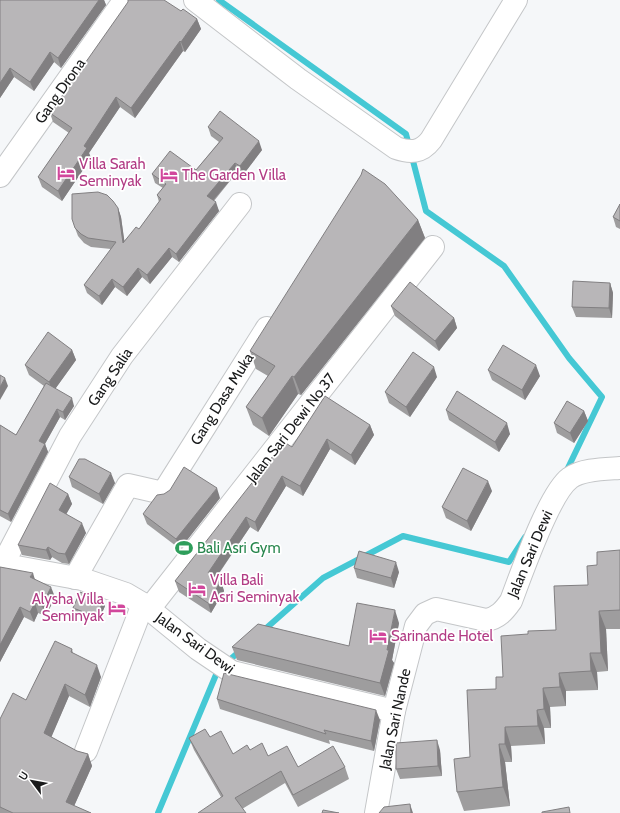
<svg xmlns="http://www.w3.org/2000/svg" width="620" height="813" viewBox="0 0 620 813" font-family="Cabin,sans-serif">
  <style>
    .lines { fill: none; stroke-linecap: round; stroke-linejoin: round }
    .stream { stroke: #45c8d4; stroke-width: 6 }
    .street-casing { stroke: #c4c6c8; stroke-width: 24 }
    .street { stroke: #fff; stroke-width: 22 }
    .wall { fill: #9e9d9e }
    .shaded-wall { fill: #817f81 }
    .building { fill: #b8b6b8; stroke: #817f81 }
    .labels { text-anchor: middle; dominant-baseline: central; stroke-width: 3.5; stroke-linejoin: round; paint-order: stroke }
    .street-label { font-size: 15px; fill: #191a1b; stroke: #fff }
    .hotel-label { font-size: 15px; fill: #b23c85; stroke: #fff; text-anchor: start }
    .leisure-label { font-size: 15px; fill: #27864d; stroke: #fff; text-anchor: start }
  </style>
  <rect width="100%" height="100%" fill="#f5f7f9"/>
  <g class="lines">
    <g class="stream">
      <path d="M 219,0 L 406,134 L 426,211 L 504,266 L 569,358 L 602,397 L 566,472"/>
      <path d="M 263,631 L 323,578 L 403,536 L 509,562 L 525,537"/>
      <path d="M 158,813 L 218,670 L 241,650"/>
    </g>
    <g class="street-casing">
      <g id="street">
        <path d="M 195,0 L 298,79 L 396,148 C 410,153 421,153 431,140 L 516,0"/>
        <path d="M 0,176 L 121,5"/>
        <path d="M 0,564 L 82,579 L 126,594 L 143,604 L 198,649 L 232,672 L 394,711"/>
        <path d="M 3,564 L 70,436 L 122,356 L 240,204"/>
        <path d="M 75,578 L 128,485 L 163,493 L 267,328"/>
        <path d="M 149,609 L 433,247"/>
        <path d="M 86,751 L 143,604"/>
        <path d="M 376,813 L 394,711 L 416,626 L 425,614 L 436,609 L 486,620 C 498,618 504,611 511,601 C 521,575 549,493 570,478 C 582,469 605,469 620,468"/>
      </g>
    </g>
    <use href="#street" class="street"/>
  </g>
  <g class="wall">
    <path d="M 0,0 L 104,0 L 106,5 L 61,68 L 54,62 L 34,91 L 14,77 L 0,98 Z"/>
    <path d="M 181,11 L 197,19 L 201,29 L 185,52 L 183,51 L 135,118 L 120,107 L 89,153 L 91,158 L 62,201 L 42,187 L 38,177 L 69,133 L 53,122 L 50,113 Z"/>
    <path d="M 208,127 L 262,150 L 243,175 L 238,171 L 214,201 L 219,211 L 179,262 L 172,257 L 150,284 L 142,277 L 127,296 L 115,287 L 102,305 L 87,293 L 84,285 L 111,249 L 91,247 L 84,243 L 78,236 L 75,228 L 118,208 L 121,217 L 124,241 L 139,229 L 159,202 L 157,195 L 163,188 L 155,183 L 152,174 L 196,170 L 219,142 L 211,136 Z"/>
    <path d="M 620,204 L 620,229 L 616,227 L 613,217 Z"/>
    <path d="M 418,220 L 425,238 L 301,395 L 298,394 L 269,436 L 253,425 L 246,407 L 268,376 L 256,369 L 250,351 Z"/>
    <path d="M 610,283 L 613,293 L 612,318 L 576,317 L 572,307 Z"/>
    <path d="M 391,306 L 454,318 L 457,328 L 439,351 L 395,316 Z"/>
    <path d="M 72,350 L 76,360 L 55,389 L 74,406 L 65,420 L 60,417 L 45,444 L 48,452 L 11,522 L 0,516 L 0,425 L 16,435 L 44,386 L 29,375 L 25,365 Z"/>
    <path d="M 488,370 L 540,376 L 525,400 L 492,380 Z"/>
    <path d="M 437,377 L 410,417 L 389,403 L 385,392 Z"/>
    <path d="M 446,410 L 510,434 L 499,452 L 449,420 Z"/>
    <path d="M 584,411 L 588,421 L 574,443 L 557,433 L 554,423 Z"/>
    <path d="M 370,425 L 374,435 L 355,465 L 330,449 L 303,496 L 286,486 L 258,532 L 250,527 L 216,578 L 221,581 L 224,591 L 211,613 L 179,592 L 175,581 L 292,447 Z"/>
    <path d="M 69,477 L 115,483 L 103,504 L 72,487 Z"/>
    <path d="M 492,491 L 471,531 L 446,518 L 442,507 Z"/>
    <path d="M 68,494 L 72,504 L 66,514 L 86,533 L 69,564 L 62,563 L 52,557 L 50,560 L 22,555 L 18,545 Z"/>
    <path d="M 220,498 L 180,549 L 147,524 L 143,514 Z"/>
    <path d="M 620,550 L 620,629 L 606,629 L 608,671 L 597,672 L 598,690 L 566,691 L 566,706 L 550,707 L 551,728 L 544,728 L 545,744 L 511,746 L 512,762 L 505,762 L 510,806 L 464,811 L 457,792 L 496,689 L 503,677 L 528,634 L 556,630 L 588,585 L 597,565 Z"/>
    <path d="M 0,567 L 35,579 L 55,597 L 46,616 L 38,613 L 34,622 L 24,617 L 0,662 Z"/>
    <path d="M 354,568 L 399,572 L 394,588 L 357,578 Z"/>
    <path d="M 103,601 L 105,606 L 98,622 L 75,613 L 73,608 Z"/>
    <path d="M 399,623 L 392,660 L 394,663 L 385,696 L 237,660 L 232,647 L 349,646 Z"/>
    <path d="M 72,649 L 73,653 L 101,677 L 90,707 L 69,696 L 51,737 L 77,751 L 88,754 L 92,766 L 74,806 L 91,813 L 0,813 L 0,719 L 26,700 Z"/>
    <path d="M 217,699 L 380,720 L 374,751 L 329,740 L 330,744 L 220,709 Z"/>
    <path d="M 210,737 L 233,754 L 250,750 L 298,767 L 345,767 L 349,779 L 298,807 L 285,783 L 242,809 L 221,797 L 194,750 L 189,738 Z"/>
    <path d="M 440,750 L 442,776 L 400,779 L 396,769 Z"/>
  </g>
  <g class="shaded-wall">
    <path d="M 99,0 L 104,0 L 106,5 L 61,68 L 58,58 Z"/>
    <path d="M 197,19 L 201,29 L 185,52 L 181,42 Z"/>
    <path d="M 180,41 L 183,51 L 135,118 L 131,108 Z"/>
    <path d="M 50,52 L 54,62 L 34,91 L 30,82 Z"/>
    <path d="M 10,68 L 14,77 L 0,98 L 0,83 Z"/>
    <path d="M 116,97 L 120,107 L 89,153 L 91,158 L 62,201 L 58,191 L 84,146 Z"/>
    <path d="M 259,141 L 262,150 L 243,175 L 240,166 Z"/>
    <path d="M 235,163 L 238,171 L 210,204 L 207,196 Z"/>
    <path d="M 216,202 L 219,211 L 179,262 L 176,254 Z"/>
    <path d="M 118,208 L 121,217 L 126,252 L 123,243 Z"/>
    <path d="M 418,220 L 425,238 L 301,395 L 294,377 Z"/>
    <path d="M 169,248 L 172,257 L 150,284 L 147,275 Z"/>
    <path d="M 138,268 L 142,277 L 127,296 L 123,287 Z"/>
    <path d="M 112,279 L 115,287 L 102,305 L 99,296 Z"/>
    <path d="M 610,283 L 613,293 L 612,318 L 609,308 Z"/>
    <path d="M 454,318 L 457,328 L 439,351 L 435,341 Z"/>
    <path d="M 72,350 L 76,360 L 53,392 L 49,382 Z"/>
    <path d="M 536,365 L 540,376 L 525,400 L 522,390 Z"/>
    <path d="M 434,367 L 437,377 L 410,417 L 406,407 Z"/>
    <path d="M 292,376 L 298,394 L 269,436 L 262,418 Z"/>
    <path d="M 5,378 L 8,386 L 0,400 L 0,387 Z"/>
    <path d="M 72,398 L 74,406 L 65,420 L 63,412 Z"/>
    <path d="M 57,409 L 60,417 L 42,449 L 39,441 Z"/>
    <path d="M 584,411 L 588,421 L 574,443 L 570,433 Z"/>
    <path d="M 507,423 L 510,434 L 499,452 L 495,442 Z"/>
    <path d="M 370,425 L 374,435 L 355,465 L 351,455 Z"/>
    <path d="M 327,439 L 330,449 L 303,496 L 300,486 Z"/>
    <path d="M 45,444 L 48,452 L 11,522 L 8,514 Z"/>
    <path d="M 111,473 L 115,483 L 103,504 L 99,494 Z"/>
    <path d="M 282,476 L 286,486 L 258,532 L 255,522 Z"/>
    <path d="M 488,481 L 492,491 L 471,531 L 467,521 Z"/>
    <path d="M 217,488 L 220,498 L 180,549 L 176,539 Z"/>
    <path d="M 68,494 L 72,504 L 63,520 L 59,510 Z"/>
    <path d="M 246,517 L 250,527 L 212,583 L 208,573 Z"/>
    <path d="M 82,523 L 86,533 L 69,564 L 65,554 Z"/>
    <path d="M 48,547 L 52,557 L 50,560 L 46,550 Z"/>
    <path d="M 396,562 L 399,572 L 394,588 L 391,578 Z"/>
    <path d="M 33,573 L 36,583 L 30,577 Z"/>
    <path d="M 221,581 L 224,591 L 211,613 L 208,603 Z"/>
    <path d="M 51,587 L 55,597 L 46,616 L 42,606 Z"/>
    <path d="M 103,601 L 105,606 L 98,622 L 97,617 Z"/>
    <path d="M 35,603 L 38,613 L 34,622 L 30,612 Z"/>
    <path d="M 20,607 L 24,617 L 0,662 L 0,645 Z"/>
    <path d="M 395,610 L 399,623 L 392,660 L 394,663 L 385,696 L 380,683 L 387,650 Z"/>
    <path d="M 599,611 L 606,629 L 608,671 L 601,653 Z"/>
    <path d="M 590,653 L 597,672 L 598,690 L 591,671 Z"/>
    <path d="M 97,665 L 101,677 L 90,707 L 85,695 Z"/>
    <path d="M 559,673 L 566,691 L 566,706 L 560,687 Z"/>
    <path d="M 65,684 L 69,696 L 48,745 L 44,733 Z"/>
    <path d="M 543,688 L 550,707 L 551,728 L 544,709 Z"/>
    <path d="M 376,710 L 380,720 L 374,751 L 371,741 Z"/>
    <path d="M 537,710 L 544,728 L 545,744 L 538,726 Z"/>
    <path d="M 505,727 L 511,746 L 512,762 L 505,744 Z"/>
    <path d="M 437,740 L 440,750 L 442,776 L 438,766 Z"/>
    <path d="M 499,744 L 505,762 L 510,806 L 503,787 Z"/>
    <path d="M 88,754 L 92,766 L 71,813 L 66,802 Z"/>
    <path d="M 410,804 L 413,813 L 411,813 Z"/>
  </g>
  <g class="building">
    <path d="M 0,0 L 99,0 L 58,58 L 50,52 L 30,82 L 10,68 L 0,83 Z"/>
    <path d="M 128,0 L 164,0 L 181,11 L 183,9 L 197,19 L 181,42 L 180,41 L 131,108 L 116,97 L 84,146 L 87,148 L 58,191 L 38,177 L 72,128 L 50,113 L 128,2 Z"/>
    <path d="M 220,111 L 259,141 L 240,166 L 235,163 L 207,196 L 216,202 L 176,254 L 169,248 L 147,275 L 138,268 L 123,287 L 112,279 L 99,296 L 84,285 L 116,242 L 88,238 L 81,234 L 75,228 L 72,219 L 72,194 L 98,192 L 107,195 L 113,201 L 118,208 L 123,243 L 136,227 L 139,229 L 161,199 L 157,195 L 166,184 L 152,174 L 170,151 L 196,170 L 223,138 L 208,127 Z"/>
    <path d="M 363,169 L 385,184 L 418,220 L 294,377 L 292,376 L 262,418 L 246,407 L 275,366 L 250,351 L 361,175 Z"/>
    <path d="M 620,204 L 620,221 L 613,217 Z"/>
    <path d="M 573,281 L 610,283 L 609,308 L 572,307 Z"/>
    <path d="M 410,282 L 454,318 L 435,341 L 391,306 Z"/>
    <path d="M 48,332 L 72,350 L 49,382 L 25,365 Z"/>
    <path d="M 503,345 L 536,365 L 522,390 L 488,370 Z"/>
    <path d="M 413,352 L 434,367 L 406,407 L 385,392 Z"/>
    <path d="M 0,375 L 5,378 L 0,387 Z"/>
    <path d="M 46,383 L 72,398 L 63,412 L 57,409 L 39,441 L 45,444 L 8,514 L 0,510 L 0,425 L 16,435 Z"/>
    <path d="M 457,391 L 507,423 L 495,442 L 446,410 Z"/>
    <path d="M 325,396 L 370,425 L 351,455 L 327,439 L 300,486 L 282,476 L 255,522 L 246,517 L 208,573 L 221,581 L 208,603 L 175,581 L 284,442 L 292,447 Z"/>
    <path d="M 567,401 L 584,411 L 570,433 L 554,423 Z"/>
    <path d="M 79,459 L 85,459 L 111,473 L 99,494 L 69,477 Z"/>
    <path d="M 184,467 L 217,488 L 176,539 L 143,514 L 157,495 L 164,494 L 170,490 Z"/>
    <path d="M 463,468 L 488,481 L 467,521 L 442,507 Z"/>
    <path d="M 50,483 L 68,494 L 59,510 L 82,523 L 65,554 L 58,553 L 48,547 L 46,550 L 18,545 Z"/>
    <path d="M 620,550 L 620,610 L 599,611 L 601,653 L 590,653 L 591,671 L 559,673 L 560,687 L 543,688 L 544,709 L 537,710 L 538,726 L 505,727 L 505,744 L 499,744 L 503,787 L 457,792 L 454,759 L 470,757 L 467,690 L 496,689 L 496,677 L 503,677 L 501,636 L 528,634 L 528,631 L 556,630 L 554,586 L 588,585 L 587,566 L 597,565 L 597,552 Z"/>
    <path d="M 359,551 L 396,562 L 391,578 L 354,568 Z"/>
    <path d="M 0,567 L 33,573 L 30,577 L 51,587 L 42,606 L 35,603 L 30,612 L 20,607 L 0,645 Z"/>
    <path d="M 80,592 L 103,601 L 97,617 L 73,608 Z"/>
    <path d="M 357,603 L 395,610 L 387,650 L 389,650 L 380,683 L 232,647 L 258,624 L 349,646 Z"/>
    <path d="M 55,641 L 72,649 L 71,652 L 97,665 L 85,695 L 65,684 L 44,733 L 77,751 L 88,754 L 66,802 L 91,813 L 13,813 L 0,807 L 0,719 L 13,693 L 26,700 Z"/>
    <path d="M 224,673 L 376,710 L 371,741 L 324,730 L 326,734 L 217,699 Z"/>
    <path d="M 205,729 L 210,737 L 221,731 L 233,754 L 247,745 L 250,750 L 262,743 L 268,756 L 287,746 L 298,767 L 333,746 L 345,767 L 293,795 L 281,771 L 235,798 L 246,813 L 198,813 L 223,796 L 189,738 Z"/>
    <path d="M 437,740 L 438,766 L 396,769 L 396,743 Z"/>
    <path d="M 410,804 L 411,813 L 379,813 L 384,807 Z"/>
    <path d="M 569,807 L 570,813 L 542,813 L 542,812 Z"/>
    <path d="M 323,810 L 339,813 L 322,813 Z"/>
  </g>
  <defs>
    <g id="hotel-bare" transform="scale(1.38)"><path d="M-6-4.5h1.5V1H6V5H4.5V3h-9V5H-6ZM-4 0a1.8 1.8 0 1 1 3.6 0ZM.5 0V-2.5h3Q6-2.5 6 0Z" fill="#d1479c" stroke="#fff" stroke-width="2.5" paint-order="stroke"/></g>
    <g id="stadium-bare" transform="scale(1.38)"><path d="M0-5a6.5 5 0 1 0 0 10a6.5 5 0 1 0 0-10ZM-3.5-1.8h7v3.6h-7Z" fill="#2e9e5b" stroke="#fff" stroke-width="2.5" paint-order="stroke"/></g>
  </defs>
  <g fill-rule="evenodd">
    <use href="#hotel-bare" x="66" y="173"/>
    <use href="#hotel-bare" x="169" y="175"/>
    <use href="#stadium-bare" x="184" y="548"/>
    <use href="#hotel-bare" x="197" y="589"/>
    <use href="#hotel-bare" x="117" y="608"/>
    <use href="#hotel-bare" x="378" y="636"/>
  </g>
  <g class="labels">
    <g class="street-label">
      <text transform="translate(60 91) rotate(-55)">Gang Drona</text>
      <text transform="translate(110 377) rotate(-56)">Gang Salia</text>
      <text transform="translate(222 399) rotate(-58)">Gang Dasa Muka</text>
      <text transform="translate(291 428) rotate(-52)">Jalan Sari Dewi No.37</text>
      <text transform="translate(530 554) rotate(-67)">Jalan Sari Dewi</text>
      <text transform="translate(195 643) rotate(36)">Jalan Sari Dewi</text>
      <text transform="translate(395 719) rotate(-78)">Jalan Sari Nande</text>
    </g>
    <g class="hotel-label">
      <text x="79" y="164">Villa Sarah<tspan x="79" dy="17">Seminyak</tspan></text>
      <text x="182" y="175">The Garden Villa</text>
      <text x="210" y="580">Villa Bali<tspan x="210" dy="17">Asri Seminyak</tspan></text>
      <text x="104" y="599" text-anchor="end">Alysha Villa<tspan x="104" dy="17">Seminyak</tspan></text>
      <text x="391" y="636">Sarinande Hotel</text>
    </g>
    <g class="leisure-label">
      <text x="197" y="548">Bali Asri Gym</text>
    </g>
  </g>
  <g transform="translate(32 781) rotate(302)" stroke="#ffffff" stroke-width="3" paint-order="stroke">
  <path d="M0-3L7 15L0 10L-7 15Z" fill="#191a1b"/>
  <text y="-6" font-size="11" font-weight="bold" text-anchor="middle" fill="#191a1b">U</text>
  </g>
</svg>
